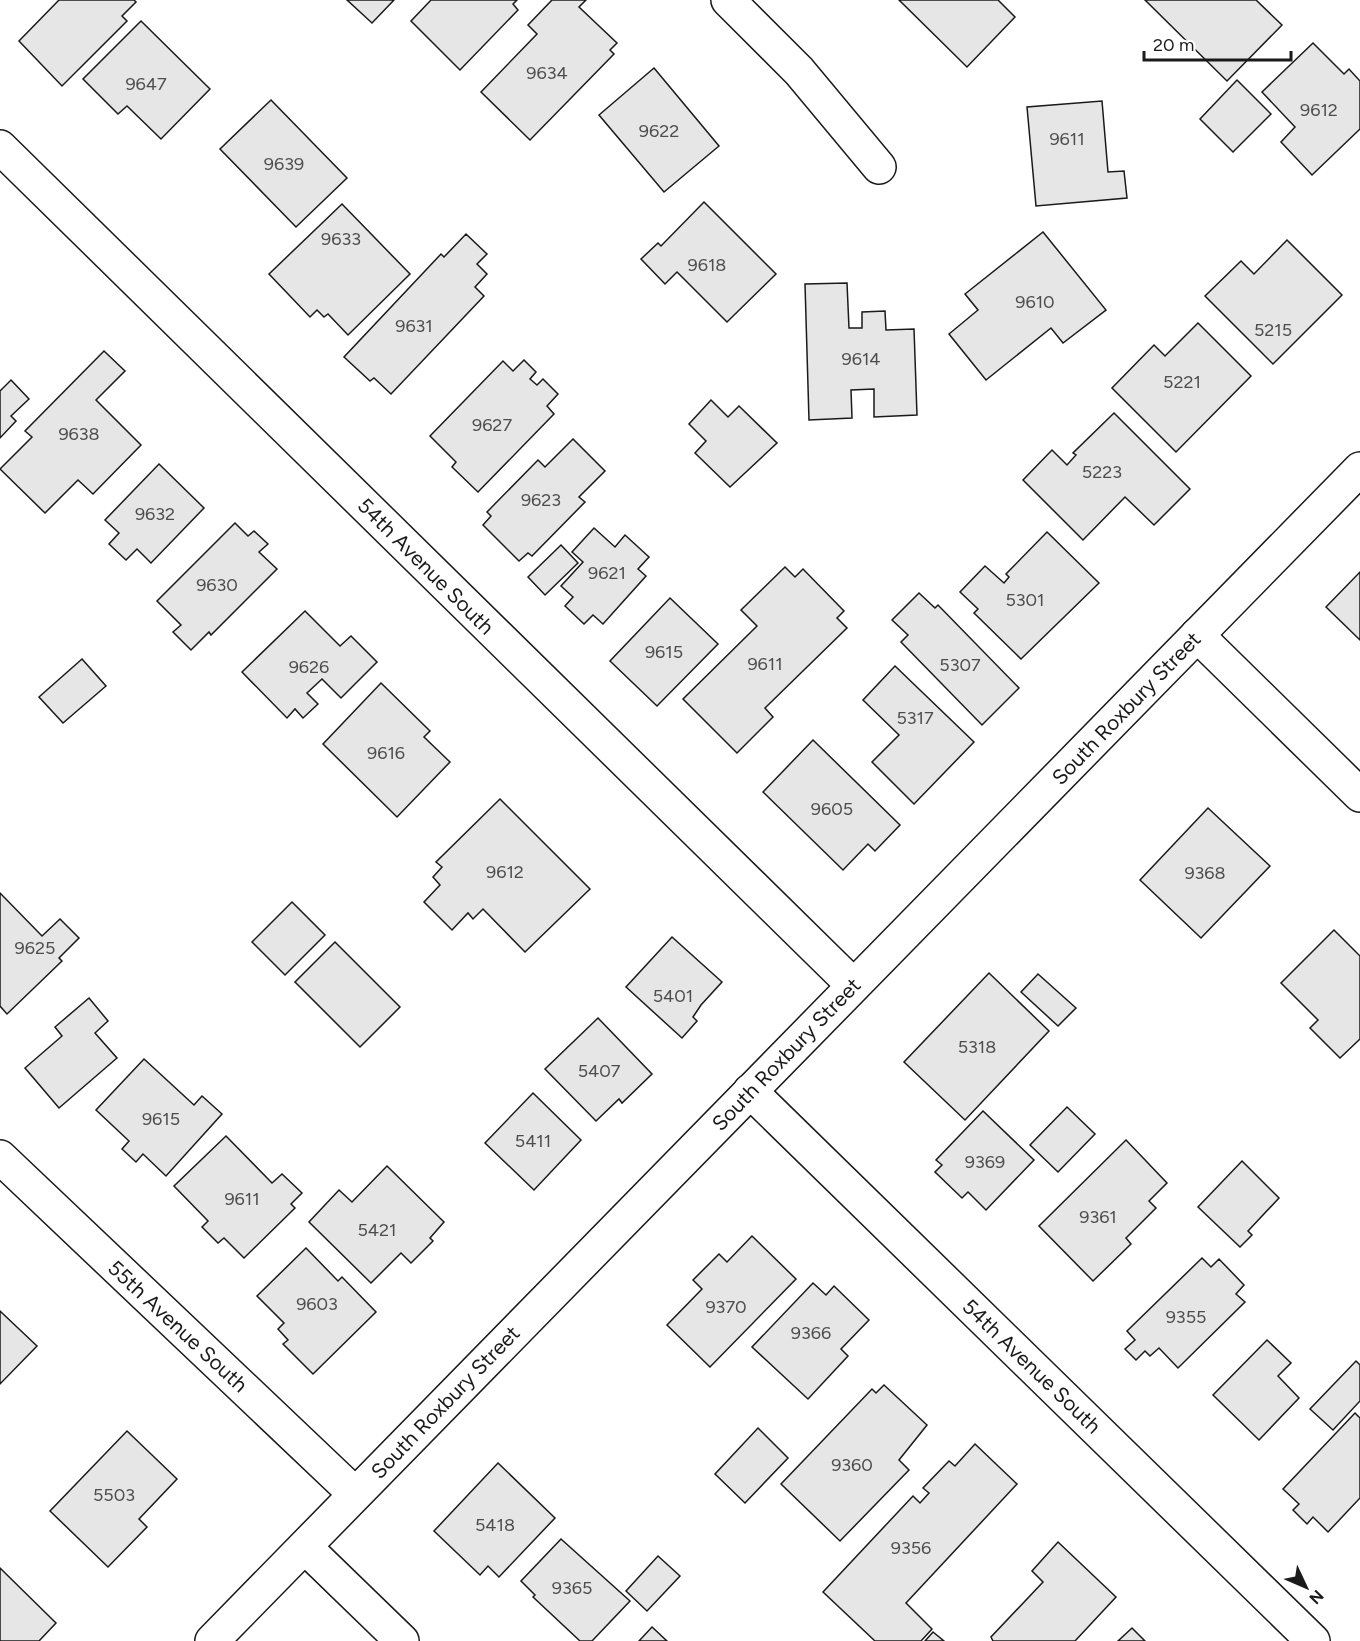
<svg xmlns="http://www.w3.org/2000/svg" width="1360" height="1641" viewBox="0 0 1360 1641" font-family="Figtree,sans-serif">
  <style>
    .building { fill: #e6e6e6; stroke: #1a1a1a; stroke-width: 1.5 }
    .lines { fill: none; stroke-linecap: round; stroke-linejoin: round }
    .street-casing { stroke: #1a1a1a; stroke-width: 36 }
    .secondary-casing { stroke: #1a1a1a; stroke-width: 36 }
    .street { stroke: #fff; stroke-width: 33 }
    .secondary { stroke: #fff; stroke-width: 33 }
    .labels { text-anchor: middle; dominant-baseline: central; stroke-width: 4.5; stroke-linejoin: round; paint-order: stroke }
    .number-label { font-size: 18px; fill: #4d4d4d }
    .street-label { font-size: 21px; fill: #1a1a1a; stroke: #fff }
  </style>
  <rect width="100%" height="100%" fill="#fff"/>
  <g class="building">
    <path d="M 59,0 L 134,0 L 136,2 L 122,16 L 127,21 L 62,86 L 19,41 Z"/>
    <path d="M 347,0 L 394,0 L 372,23 Z"/>
    <path d="M 431,0 L 517,0 L 513,4 L 518,10 L 460,70 L 411,21 Z"/>
    <path d="M 552,0 L 586,0 L 579,7 L 617,43 L 610,50 L 614,54 L 530,140 L 481,92 L 537,34 L 528,25 Z"/>
    <path d="M 899,0 L 998,0 L 1015,17 L 967,67 Z"/>
    <path d="M 1145,0 L 1256,0 L 1282,25 L 1227,81 Z"/>
    <path d="M 141,21 L 210,89 L 161,139 L 127,106 L 118,114 L 83,79 Z"/>
    <path d="M 1313,43 L 1344,74 L 1349,69 L 1360,81 L 1360,129 L 1312,175 L 1281,142 L 1295,127 L 1262,92 Z"/>
    <path d="M 654,68 L 719,146 L 664,192 L 599,115 Z"/>
    <path d="M 1237,80 L 1271,114 L 1233,152 L 1200,119 Z"/>
    <path d="M 271,100 L 347,178 L 296,227 L 220,149 Z"/>
    <path d="M 1102,101 L 1108,172 L 1124,171 L 1127,198 L 1036,206 L 1027,107 Z"/>
    <path d="M 704,202 L 776,274 L 727,322 L 677,272 L 665,284 L 641,259 L 658,243 L 661,246 Z"/>
    <path d="M 342,204 L 410,274 L 348,335 L 328,314 L 324,317 L 317,310 L 310,317 L 269,274 Z"/>
    <path d="M 1043,232 L 1106,310 L 1063,343 L 1051,328 L 986,380 L 949,334 L 978,310 L 965,294 Z"/>
    <path d="M 466,234 L 487,254 L 477,264 L 487,274 L 475,287 L 484,296 L 391,394 L 374,378 L 370,381 L 344,357 L 441,254 L 444,257 Z"/>
    <path d="M 1287,240 L 1342,295 L 1273,364 L 1205,296 L 1241,261 L 1254,274 Z"/>
    <path d="M 847,283 L 849,328 L 862,328 L 862,312 L 885,311 L 886,330 L 914,329 L 917,415 L 874,417 L 874,389 L 851,390 L 852,418 L 809,420 L 805,284 Z"/>
    <path d="M 1198,323 L 1251,376 L 1176,452 L 1112,388 L 1154,345 L 1165,356 Z"/>
    <path d="M 104,351 L 125,371 L 96,400 L 141,445 L 93,494 L 78,480 L 45,513 L 0,469 L 32,437 L 25,431 Z"/>
    <path d="M 524,360 L 536,372 L 530,379 L 537,385 L 543,379 L 558,394 L 547,406 L 554,414 L 478,492 L 452,467 L 456,462 L 430,436 L 503,361 L 513,371 Z"/>
    <path d="M 11,380 L 29,399 L 11,416 L 16,421 L 0,438 L 0,391 Z"/>
    <path d="M 711,400 L 728,417 L 739,406 L 777,443 L 730,487 L 695,453 L 706,441 L 689,424 Z"/>
    <path d="M 1114,413 L 1190,489 L 1154,525 L 1125,497 L 1083,540 L 1023,480 L 1052,450 L 1067,465 L 1076,455 L 1073,453 Z"/>
    <path d="M 573,439 L 605,471 L 579,497 L 585,502 L 532,556 L 528,553 L 519,561 L 483,525 L 491,516 L 487,512 L 538,460 L 545,467 Z"/>
    <path d="M 159,464 L 204,508 L 151,563 L 137,549 L 126,560 L 109,544 L 119,533 L 105,520 Z"/>
    <path d="M 235,523 L 248,536 L 254,531 L 268,544 L 259,552 L 277,569 L 211,635 L 209,632 L 191,650 L 173,632 L 181,625 L 157,601 Z"/>
    <path d="M 594,528 L 615,547 L 625,535 L 649,557 L 638,569 L 646,576 L 603,624 L 593,615 L 584,624 L 565,606 L 573,597 L 561,586 L 583,562 L 572,552 Z"/>
    <path d="M 1047,532 L 1099,583 L 1021,659 L 974,613 L 978,609 L 960,592 L 985,566 L 1004,583 L 1009,577 L 1006,574 Z"/>
    <path d="M 561,545 L 578,563 L 545,595 L 528,577 Z"/>
    <path d="M 785,567 L 795,577 L 803,569 L 844,611 L 837,618 L 847,628 L 765,708 L 773,717 L 737,753 L 683,699 L 757,626 L 741,610 Z"/>
    <path d="M 1360,572 L 1360,640 L 1326,607 Z"/>
    <path d="M 919,593 L 935,608 L 938,605 L 1019,688 L 982,725 L 901,642 L 908,635 L 892,620 Z"/>
    <path d="M 670,598 L 718,644 L 657,706 L 610,661 Z"/>
    <path d="M 305,611 L 340,646 L 351,636 L 377,662 L 341,698 L 322,679 L 307,693 L 318,704 L 303,718 L 295,709 L 287,718 L 242,672 Z"/>
    <path d="M 82,659 L 106,686 L 63,723 L 39,697 Z"/>
    <path d="M 895,666 L 974,742 L 914,804 L 872,762 L 899,735 L 863,700 Z"/>
    <path d="M 381,683 L 430,731 L 424,737 L 450,762 L 397,817 L 323,744 Z"/>
    <path d="M 813,740 L 900,825 L 875,851 L 868,844 L 843,870 L 763,792 Z"/>
    <path d="M 500,799 L 590,889 L 525,952 L 483,909 L 473,919 L 468,913 L 452,930 L 424,902 L 440,885 L 433,877 L 442,867 L 436,862 Z"/>
    <path d="M 1208,808 L 1270,866 L 1201,938 L 1140,880 Z"/>
    <path d="M 0,893 L 42,936 L 60,919 L 79,938 L 59,958 L 62,961 L 7,1014 L 0,1006 Z"/>
    <path d="M 292,902 L 325,935 L 285,975 L 252,942 Z"/>
    <path d="M 1334,930 L 1360,956 L 1360,1039 L 1340,1058 L 1310,1028 L 1318,1020 L 1281,983 Z"/>
    <path d="M 672,937 L 722,982 L 701,1005 L 693,1017 L 697,1021 L 682,1038 L 626,987 Z"/>
    <path d="M 335,942 L 400,1007 L 360,1047 L 295,982 Z"/>
    <path d="M 989,973 L 1049,1031 L 965,1120 L 904,1062 Z"/>
    <path d="M 1038,974 L 1076,1008 L 1058,1026 L 1021,992 Z"/>
    <path d="M 89,998 L 108,1021 L 95,1033 L 117,1058 L 59,1108 L 25,1068 L 62,1036 L 55,1027 Z"/>
    <path d="M 598,1018 L 652,1074 L 622,1103 L 619,1099 L 596,1121 L 545,1069 Z"/>
    <path d="M 144,1059 L 194,1105 L 202,1096 L 222,1114 L 166,1176 L 143,1154 L 136,1162 L 122,1149 L 129,1141 L 96,1110 Z"/>
    <path d="M 533,1093 L 581,1140 L 534,1190 L 485,1143 Z"/>
    <path d="M 1067,1107 L 1095,1134 L 1058,1172 L 1030,1145 Z"/>
    <path d="M 983,1111 L 1034,1160 L 986,1210 L 968,1192 L 962,1198 L 935,1172 L 942,1165 L 936,1160 Z"/>
    <path d="M 226,1136 L 272,1183 L 282,1174 L 302,1193 L 291,1204 L 295,1208 L 244,1258 L 224,1238 L 218,1243 L 202,1227 L 208,1221 L 174,1186 Z"/>
    <path d="M 1126,1140 L 1167,1183 L 1149,1201 L 1156,1208 L 1126,1238 L 1131,1244 L 1093,1281 L 1039,1226 Z"/>
    <path d="M 1242,1161 L 1279,1198 L 1248,1231 L 1252,1235 L 1240,1247 L 1198,1207 Z"/>
    <path d="M 387,1166 L 444,1222 L 430,1238 L 433,1241 L 411,1263 L 401,1253 L 371,1283 L 309,1222 L 339,1190 L 352,1202 Z"/>
    <path d="M 752,1236 L 796,1279 L 710,1367 L 667,1325 L 702,1289 L 693,1280 L 719,1254 L 727,1262 Z"/>
    <path d="M 306,1248 L 338,1281 L 342,1277 L 376,1312 L 313,1374 L 283,1344 L 288,1340 L 278,1329 L 284,1323 L 257,1296 Z"/>
    <path d="M 1202,1258 L 1211,1267 L 1219,1259 L 1244,1285 L 1236,1294 L 1245,1302 L 1178,1368 L 1159,1348 L 1150,1356 L 1145,1351 L 1136,1360 L 1125,1349 L 1135,1340 L 1127,1331 Z"/>
    <path d="M 813,1283 L 826,1295 L 834,1286 L 869,1320 L 841,1349 L 848,1356 L 808,1399 L 752,1347 Z"/>
    <path d="M 0,1311 L 37,1346 L 0,1384 Z"/>
    <path d="M 1267,1340 L 1291,1363 L 1278,1376 L 1299,1398 L 1259,1440 L 1213,1395 Z"/>
    <path d="M 1356,1361 L 1360,1365 L 1360,1401 L 1333,1430 L 1310,1409 Z"/>
    <path d="M 884,1385 L 927,1425 L 899,1460 L 909,1470 L 840,1541 L 781,1484 L 872,1389 L 876,1393 Z"/>
    <path d="M 1355,1413 L 1360,1418 L 1360,1498 L 1328,1532 L 1313,1517 L 1307,1524 L 1293,1510 L 1299,1504 L 1283,1489 Z"/>
    <path d="M 758,1428 L 788,1458 L 745,1503 L 715,1474 Z"/>
    <path d="M 127,1431 L 177,1479 L 139,1519 L 147,1527 L 108,1567 L 50,1511 Z"/>
    <path d="M 975,1444 L 1017,1484 L 906,1603 L 932,1629 L 921,1641 L 875,1641 L 823,1592 L 913,1496 L 920,1503 L 929,1493 L 923,1488 L 949,1461 L 955,1466 Z"/>
    <path d="M 498,1463 L 555,1518 L 499,1577 L 488,1566 L 480,1575 L 434,1531 Z"/>
    <path d="M 561,1539 L 630,1601 L 592,1641 L 580,1641 L 533,1597 L 535,1595 L 521,1581 Z"/>
    <path d="M 1058,1542 L 1116,1597 L 1075,1641 L 993,1641 L 991,1637 L 1043,1582 L 1032,1571 Z"/>
    <path d="M 658,1556 L 680,1576 L 647,1611 L 626,1591 Z"/>
    <path d="M 0,1568 L 56,1623 L 39,1641 L 0,1641 Z"/>
    <path d="M 652,1627 L 667,1641 L 639,1641 Z"/>
    <path d="M 1132,1628 L 1145,1641 L 1118,1641 Z"/>
    <path d="M 933,1632 L 944,1641 L 925,1641 Z"/>
  </g>
  <g class="lines">
    <g class="street-casing">
      <g id="street">
        <path d="M 728,0 L 799,71 L 879,167"/>
        <path d="M 0,147 L 853,985"/>
        <path d="M 1197,635 L 1360,795"/>
        <path d="M 750,1091 L 1313,1641"/>
        <path d="M 0,1157 L 355,1494"/>
        <path d="M 305,1547 L 402,1641"/>
      </g>
    </g>
    <g class="secondary-casing">
      <path id="secondary" d="M 212,1641 L 1360,469"/>
    </g>
    <use href="#street" class="street"/>
    <use href="#secondary" class="secondary"/>
  </g>
  <g class="labels">
    <g class="number-label">
      <text x="547" y="73">9634</text>
      <text x="146" y="84">9647</text>
      <text x="1319" y="110">9612</text>
      <text x="659" y="131">9622</text>
      <text x="1067" y="139">9611</text>
      <text x="284" y="164">9639</text>
      <text x="341" y="239">9633</text>
      <text x="707" y="265">9618</text>
      <text x="1035" y="302">9610</text>
      <text x="414" y="326">9631</text>
      <text x="1273" y="330">5215</text>
      <text x="861" y="359">9614</text>
      <text x="1182" y="382">5221</text>
      <text x="492" y="425">9627</text>
      <text x="79" y="434">9638</text>
      <text x="1102" y="472">5223</text>
      <text x="541" y="500">9623</text>
      <text x="155" y="514">9632</text>
      <text x="607" y="573">9621</text>
      <text x="217" y="585">9630</text>
      <text x="1025" y="600">5301</text>
      <text x="664" y="652">9615</text>
      <text x="765" y="664">9611</text>
      <text x="960" y="665">5307</text>
      <text x="309" y="667">9626</text>
      <text x="915" y="718">5317</text>
      <text x="386" y="753">9616</text>
      <text x="832" y="809">9605</text>
      <text x="505" y="872">9612</text>
      <text x="1205" y="873">9368</text>
      <text x="35" y="948">9625</text>
      <text x="673" y="996">5401</text>
      <text x="977" y="1047">5318</text>
      <text x="599" y="1071">5407</text>
      <text x="161" y="1119">9615</text>
      <text x="533" y="1141">5411</text>
      <text x="985" y="1162">9369</text>
      <text x="242" y="1199">9611</text>
      <text x="1098" y="1217">9361</text>
      <text x="377" y="1230">5421</text>
      <text x="317" y="1304">9603</text>
      <text x="726" y="1307">9370</text>
      <text x="1186" y="1317">9355</text>
      <text x="811" y="1333">9366</text>
      <text x="852" y="1465">9360</text>
      <text x="114" y="1495">5503</text>
      <text x="495" y="1525">5418</text>
      <text x="911" y="1548">9356</text>
      <text x="572" y="1588">9365</text>
    </g>
    <g class="street-label">
      <text transform="translate(426 566) rotate(45)">54th Avenue South</text>
      <text transform="translate(1126 708) rotate(-46)">South Roxbury Street</text>
      <text transform="translate(786 1054) rotate(-46)">South Roxbury Street</text>
      <text transform="translate(178 1326) rotate(43)">55th Avenue South</text>
      <text transform="translate(1032 1366) rotate(44)">54th Avenue South</text>
      <text transform="translate(445 1402) rotate(-46)">South Roxbury Street</text>
    </g>
  </g>
  <g transform="translate(1306 1587) rotate(134)" stroke="#ffffff" stroke-width="4.5" paint-order="stroke">
  <path d="M0-4.5L10 22L0 15L-10 22Z" fill="#1a1a1a"/>
  <text y="-9" font-size="16" font-weight="bold" text-anchor="middle" fill="#1a1a1a">N</text>
  </g>
  <path d="M1144 51v9h147v-9" fill="none" stroke="#1a1a1a" stroke-width="3"/>
  <text x="1153" y="51" font-size="18" fill="#1a1a1a" stroke="#ffffff" stroke-width="4.5" paint-order="stroke">20 m</text>
</svg>
